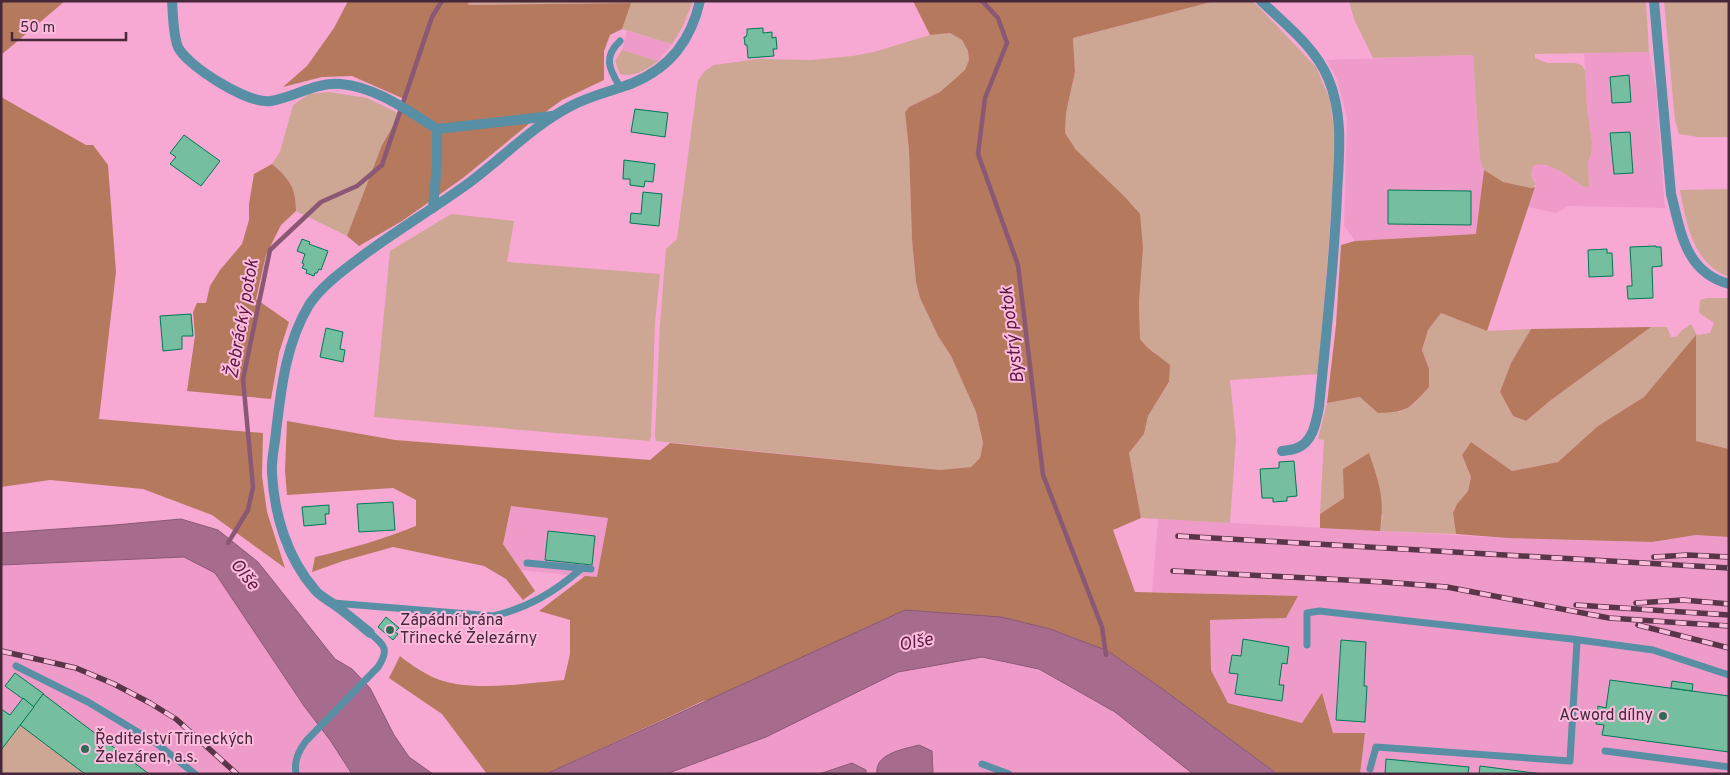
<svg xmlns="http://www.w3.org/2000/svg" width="1730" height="775" viewBox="0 0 1730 775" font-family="Overpass,sans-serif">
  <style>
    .built { fill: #ef9bca }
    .green { fill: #cea694 }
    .forest { fill: #b5795d }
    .water { fill: #a76c8d; stroke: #8a5874 }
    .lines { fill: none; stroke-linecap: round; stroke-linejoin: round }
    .stream { stroke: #8a5874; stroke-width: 4.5 }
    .building { fill: #75be9f; stroke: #007957 }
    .service { stroke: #598fa5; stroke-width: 7 }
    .minor { stroke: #598fa5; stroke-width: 10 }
    .rail-casing { stroke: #59354a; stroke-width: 5.5 }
    .rail { stroke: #fcbcde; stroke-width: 4; stroke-dasharray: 11; stroke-linecap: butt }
    .poi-dot { fill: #306a54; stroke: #fcbcde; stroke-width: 2 }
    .labels { text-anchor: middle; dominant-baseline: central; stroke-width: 4; stroke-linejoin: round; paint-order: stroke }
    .poi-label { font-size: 16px; fill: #47283a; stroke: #fcbcde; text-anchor: start }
    .water-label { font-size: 18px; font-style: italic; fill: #5e1644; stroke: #fcbcde }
  </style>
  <rect width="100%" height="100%" fill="#f7a9d4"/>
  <g class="built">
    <path d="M 627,31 L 672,44 L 658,61 L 622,50 Z"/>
    <path d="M 1649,52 L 1656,89 L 1665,208 L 1569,206 L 1556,213 L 1528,207 L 1537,184 L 1531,177 L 1530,173 L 1533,166 L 1537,164 L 1553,167 L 1586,188 L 1589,186 L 1588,162 L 1591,154 L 1587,108 L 1584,53 Z"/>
    <path d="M 1473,55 L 1479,148 L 1481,161 L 1484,170 L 1477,234 L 1355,241 L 1344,226 L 1347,118 L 1337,79 L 1327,60 Z"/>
    <path d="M 511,506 L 608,518 L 597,578 L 521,570 L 503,544 Z"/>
    <path d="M 1158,519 L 1508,538 L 1652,542 L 1696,535 L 1729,537 L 1729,774 L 1360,774 L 1365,733 L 1333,734 L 1322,694 L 1303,723 L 1228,703 L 1211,670 L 1210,620 L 1286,618 L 1297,596 L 1152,592 Z"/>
    <path d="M 184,557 L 215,573 L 304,706 L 330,740 L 352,774 L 1,774 L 1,565 Z"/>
    <path d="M 982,657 L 1039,669 L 1115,712 L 1193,774 L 666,774 L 766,737 L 898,671 Z"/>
  </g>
  <g class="green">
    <path d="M 469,1 L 693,1 L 683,26 L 672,44 L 622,29 L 630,3 L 468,5 Z"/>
    <path d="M 1215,1 L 1253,1 L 1316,67 L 1330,100 L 1336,144 L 1319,374 L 1230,380 L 1236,439 L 1230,523 L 1141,518 L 1129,453 L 1144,434 L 1148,416 L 1169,383 L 1156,353 L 1147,347 L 1140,339 L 1139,301 L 1099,174 L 1075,150 L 1065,133 L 1066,113 L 1075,72 L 1073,38 Z"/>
    <path d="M 1349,1 L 1646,1 L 1649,52 L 1535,54 L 1535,58 L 1547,63 L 1575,63 L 1582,65 L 1585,71 L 1587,108 L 1592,143 L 1591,154 L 1588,162 L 1589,186 L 1586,188 C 1572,180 1549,159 1533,166 C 1530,175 1530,178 1537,184 L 1531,188 C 1516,185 1492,183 1483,168 C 1480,162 1480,154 1479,148 L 1473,55 L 1373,58 L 1354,19 Z"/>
    <path d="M 1664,1 L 1729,1 L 1729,137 L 1698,137 L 1679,134 L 1675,120 Z"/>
    <path d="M 950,33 L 962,40 L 968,51 L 969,60 L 966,70 L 940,92 L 909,107 L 905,112 L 909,150 L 912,240 L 916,282 L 920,298 L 938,336 L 951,356 L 976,412 L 983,443 L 980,458 L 971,467 L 940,470 L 656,441 L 655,435 L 660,324 L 666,249 L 677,239 L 698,80 L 705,71 L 714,65 L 758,59 L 811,60 L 853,56 L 874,52 L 930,35 Z"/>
    <path d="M 622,50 L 658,61 C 648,69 633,78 620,74 L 615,61 Z"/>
    <path d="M 329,92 L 367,98 L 400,114 L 382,145 L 347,236 L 296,211 C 296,187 289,180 272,164 L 280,152 L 293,105 L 309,94 Z"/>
    <path d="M 1729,189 L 1729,277 C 1693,264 1686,223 1680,190 Z"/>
    <path d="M 451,214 L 514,221 L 507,262 L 660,274 L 655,323 L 651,437 L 649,441 L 374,417 L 390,251 Z"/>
    <path d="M 1707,298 L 1729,298 L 1729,449 L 1696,441 L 1696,336 L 1644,397 L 1598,426 L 1558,462 L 1512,471 L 1471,442 L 1462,455 L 1471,477 L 1468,491 L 1457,504 L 1453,513 L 1456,534 L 1380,531 L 1383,515 L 1344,498 L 1320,514 L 1324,440 L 1318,439 L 1327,403 L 1361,397 L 1400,412 L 1414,404 L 1429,387 L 1429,369 L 1422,350 L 1428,330 L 1441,313 L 1487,331 L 1531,329 L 1511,363 L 1500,392 L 1513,416 L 1526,421 L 1551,400 L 1651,327 L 1667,327 L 1671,337 L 1676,337 L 1682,330 L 1691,324 L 1697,335 L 1710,333 L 1714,323 L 1699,313 L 1700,300 Z"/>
    <path d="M 18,724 L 85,774 L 1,774 L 1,747 Z"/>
  </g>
  <g class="forest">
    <path d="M 1,1 L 65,1 L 1,55 Z"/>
    <path d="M 348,1 L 469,1 L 468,5 L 631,3 L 622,29 L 610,35 L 604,51 L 604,80 L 562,100 L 530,123 L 463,178 L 402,221 L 359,246 L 347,236 L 382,145 L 400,114 L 402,98 L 352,76 L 322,77 L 283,87 L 307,66 L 334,28 Z"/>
    <path d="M 913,1 L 1215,1 L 1073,38 L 1075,72 L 1066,113 L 1065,133 L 1076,150 L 1125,197 L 1140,214 L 1143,248 L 1139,301 L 1140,339 L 1147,347 L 1170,365 L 1169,382 L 1148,416 L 1144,434 L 1129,453 L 1141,518 L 1113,530 L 1135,592 L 1298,596 L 1286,618 L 1210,620 L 1211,670 L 1228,703 L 1302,723 L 1322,693 L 1333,733 L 1365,733 L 1360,774 L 1277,774 L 1168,693 L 1108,651 L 1050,629 L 703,701 L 546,774 L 487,774 L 442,714 L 389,678 L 400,656 C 411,665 426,675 440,680 C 475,692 527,683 564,680 L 570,654 L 570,620 L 539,611 L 585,576 L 597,577 L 608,518 L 511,506 L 503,544 L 535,591 L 523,600 L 506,579 L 484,566 L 393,547 L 343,561 L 312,572 L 315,557 C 350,549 383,539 416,526 L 416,500 L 393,488 L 287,495 L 285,470 L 287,421 L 395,440 L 650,460 L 670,443 L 940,470 L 971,467 L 980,458 L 983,443 L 976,412 L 951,356 L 938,336 L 920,298 L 916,282 L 912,240 L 909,150 L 905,112 L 909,107 L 940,92 L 965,70 L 969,60 L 968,51 L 962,40 L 950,33 L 930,35 Z"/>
    <path d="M 1,97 L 86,145 L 93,145 L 108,165 L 116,272 L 99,419 L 263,433 L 262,476 L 267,512 L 285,568 L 212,515 L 143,489 L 50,480 L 1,487 Z"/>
    <path d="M 272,164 C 289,179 296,187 296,211 L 281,225 L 266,255 L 256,299 L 289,322 L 279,353 L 271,399 L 187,391 L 195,336 L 193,312 L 197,303 L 206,303 L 210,286 L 220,270 L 242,244 L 249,220 L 249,204 L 254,174 Z"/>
    <path d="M 1484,170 L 1503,182 L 1531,188 L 1535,187 L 1487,331 L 1441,313 L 1428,330 L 1422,350 L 1429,369 L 1429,387 C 1409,409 1408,412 1378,413 L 1360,397 L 1327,403 L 1336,325 L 1341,245 L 1355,241 L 1476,234 Z"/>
    <path d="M 1651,327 L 1551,400 L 1526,421 L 1513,416 L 1500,392 L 1511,363 L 1531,329 Z"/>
    <path d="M 1696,335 L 1696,441 L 1729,449 L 1729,537 L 1696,535 L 1652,542 L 1508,538 L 1456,534 L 1453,513 L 1457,504 L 1468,491 L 1471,477 L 1462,455 L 1471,442 L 1512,471 L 1558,462 L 1598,426 L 1644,397 Z"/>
    <path d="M 1369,453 C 1379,483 1385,497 1380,531 L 1320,528 L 1320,514 L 1344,498 L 1343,469 Z"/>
  </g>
  <g class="water">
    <path d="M 181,519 L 218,530 L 258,562 L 335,659 L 352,669 L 370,688 L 394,735 L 409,757 L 433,774 L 352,774 L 330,740 L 304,706 L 215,573 L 184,557 L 1,565 L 1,533 L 115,525 Z"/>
    <path d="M 905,610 L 1001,617 L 1050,629 L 1108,651 L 1168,693 L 1277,774 L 1193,774 L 1115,712 L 1039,669 L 982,657 L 898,672 L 766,737 L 666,774 L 546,774 Z"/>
    <path d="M 919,745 L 932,751 L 933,774 L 877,774 C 874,753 905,749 919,745 Z"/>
    <path d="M 852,763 L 866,770 L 866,774 L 819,774 Z"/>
  </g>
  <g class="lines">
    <g class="stream">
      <path d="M 982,1 L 998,18 L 1007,43 L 985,98 L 978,154 L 1018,265 L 1043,475 L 1102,627 L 1106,655"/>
      <path d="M 228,543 L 248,510 L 253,487 L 243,379 L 270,250 L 321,202 L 357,186 L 382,165 L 432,17 L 442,1"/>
    </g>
  </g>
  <g class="building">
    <path d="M 763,28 L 763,33 L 772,32 L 772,38 L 776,37 L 777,49 L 773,49 L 774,56 L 748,58 L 747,45 L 745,45 L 744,37 L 746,37 L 747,34 L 747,29 Z"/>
    <path d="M 1629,75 L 1631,102 L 1612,103 L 1610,77 Z"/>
    <path d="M 635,109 L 668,113 L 665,137 L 631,132 Z"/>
    <path d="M 1630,132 L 1633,173 L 1614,174 L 1610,133 Z"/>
    <path d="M 184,135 L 220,161 L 201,186 L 170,164 L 176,157 L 170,153 Z"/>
    <path d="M 624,160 L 655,164 L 653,182 L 645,181 L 644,187 L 630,185 L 630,179 L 623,179 Z"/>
    <path d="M 1388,190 L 1471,191 L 1471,225 L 1388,224 Z"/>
    <path d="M 643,192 L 662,194 L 659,226 L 630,223 L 631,213 L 641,214 Z"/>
    <path d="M 302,239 L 310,242 L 309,244 L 328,251 L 321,270 L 319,269 L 317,273 L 315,273 L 314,276 L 306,273 L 307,270 L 302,268 L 304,264 L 302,263 L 305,254 L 297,251 Z"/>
    <path d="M 1656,246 L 1656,247 L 1661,247 L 1662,266 L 1652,267 L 1653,298 L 1628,299 L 1627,286 L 1632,286 L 1632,283 L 1630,247 Z"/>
    <path d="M 1607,249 L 1607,253 L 1612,253 L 1613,276 L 1589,277 L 1588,250 Z"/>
    <path d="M 191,314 L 193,336 L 182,336 L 182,349 L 163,351 L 160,316 Z"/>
    <path d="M 326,328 L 343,332 L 340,349 L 345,350 L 343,362 L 320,357 Z"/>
    <path d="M 1294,461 L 1297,496 L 1287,497 L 1287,501 L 1273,502 L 1273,498 L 1262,498 L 1260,469 L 1279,468 L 1279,462 Z"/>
    <path d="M 393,502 L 395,530 L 359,532 L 357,504 Z"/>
    <path d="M 329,505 L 329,514 L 325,514 L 326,524 L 304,526 L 302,507 Z"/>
    <path d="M 548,531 L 595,536 L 592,565 L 545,560 Z"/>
    <path d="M 386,617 L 399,628 L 395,632 L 398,634 L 393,640 L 378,627 Z"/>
    <path d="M 1243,639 L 1289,647 L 1287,664 L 1282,663 L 1279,685 L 1284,685 L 1282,701 L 1235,694 L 1238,674 L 1229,673 L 1232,655 L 1241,656 Z"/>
    <path d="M 1341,640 L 1366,642 L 1364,686 L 1367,686 L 1365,722 L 1336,720 Z"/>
    <path d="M 15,673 L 44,694 L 34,707 L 5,686 Z"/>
    <path d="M 1610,680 L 1729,696 L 1729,752 L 1602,735 L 1604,725 L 1596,724 L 1598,706 L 1606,708 Z"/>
    <path d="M 1672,681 L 1693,684 L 1692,691 L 1671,688 Z"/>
    <path d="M 43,694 L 149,774 L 85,774 L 20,725 Z"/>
    <path d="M 23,698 L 34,707 L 1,750 L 1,709 L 10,715 Z"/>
    <path d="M 1386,759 L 1469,767 L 1468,774 L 1385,774 Z"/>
    <path d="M 1480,766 L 1542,774 L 1479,774 Z"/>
  </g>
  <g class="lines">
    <g class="service">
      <path d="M 620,87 C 609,69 603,57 620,41"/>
      <path d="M 527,563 L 591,569"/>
      <path d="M 333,603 L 494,616 C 529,607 553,593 581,569"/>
      <path d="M 1307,645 L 1307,613 L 1319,611 L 1572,639 L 1653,650 L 1729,675"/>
      <path d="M 16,666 L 88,702 L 156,743 L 195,774"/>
      <path d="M 1605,751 L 1729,767"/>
      <path d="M 982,764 L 1009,774"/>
      <path d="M 1370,769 L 1376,747 L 1570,761 L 1577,641"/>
      <path d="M 296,774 C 294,761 298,752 306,741 L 378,667 C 390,649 384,645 370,633"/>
    </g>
    <g class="minor">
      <path d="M 172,1 C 173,14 173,35 178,47 C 187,66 249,105 271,101 C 295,97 315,82 341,84 C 376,87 408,111 437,129 L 437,163 L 433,208"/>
      <path d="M 1261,1 C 1285,24 1315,47 1328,78 C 1344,115 1339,156 1337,195 C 1334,266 1326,337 1319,407 C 1316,422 1313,442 1297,448 C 1293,450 1287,450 1282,451"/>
      <path d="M 1654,1 L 1671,194 C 1681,232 1685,272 1729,284"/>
      <path d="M 437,129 L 552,116"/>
      <path d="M 370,633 C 358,623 345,612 332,603 C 326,599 319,595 315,590 C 287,558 274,514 272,472 C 271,459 275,445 276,432 C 281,389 286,343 309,305 C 321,287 340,273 357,260 C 392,233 430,211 466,185 C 502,159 532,126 571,106 C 591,95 613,91 633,83 C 671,67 691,40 700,1"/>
    </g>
    <g class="rail-casing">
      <g id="rail">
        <path d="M 1178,536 L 1729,568"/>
        <path d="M 1654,557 L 1688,555 L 1729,557"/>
        <path d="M 1173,571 L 1384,582 L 1447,587 L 1609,618 L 1729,626"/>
        <path d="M 1636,603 L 1683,600 L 1729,604"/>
        <path d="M 1576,605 L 1729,615"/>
        <path d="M 1638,625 L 1729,648"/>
        <path d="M 1,651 L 76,668 L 114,684 L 150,703 L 176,719 L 237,774"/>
      </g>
    </g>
    <use href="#rail" class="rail"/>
  </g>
  <g class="poi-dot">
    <circle cx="390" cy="630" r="5"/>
    <circle cx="1663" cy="716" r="5"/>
    <circle cx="85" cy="749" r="5"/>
  </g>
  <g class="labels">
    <g class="poi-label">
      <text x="400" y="621">Zápádní brána<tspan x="400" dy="18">Třinecké Železárny</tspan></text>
      <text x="1653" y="716" text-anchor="end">ACword dílny</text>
      <text x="95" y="740">Ředitelství Třineckých<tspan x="95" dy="18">Železáren, a.s.</tspan></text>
    </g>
    <g class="water-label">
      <text transform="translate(243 319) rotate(-80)">Žebrácký potok</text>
      <text transform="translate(1013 335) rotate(-97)">Bystrý potok</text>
      <text transform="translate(244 575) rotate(51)">Olše</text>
      <text transform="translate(916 643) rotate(-11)">Olše</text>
    </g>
  </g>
  <rect width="1730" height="775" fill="none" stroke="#47283a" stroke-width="5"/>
  <path d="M12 32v8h114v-8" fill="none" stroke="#47283a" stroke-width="2.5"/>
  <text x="20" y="32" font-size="15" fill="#47283a" stroke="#fcbcde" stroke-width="4" paint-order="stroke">50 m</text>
</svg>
